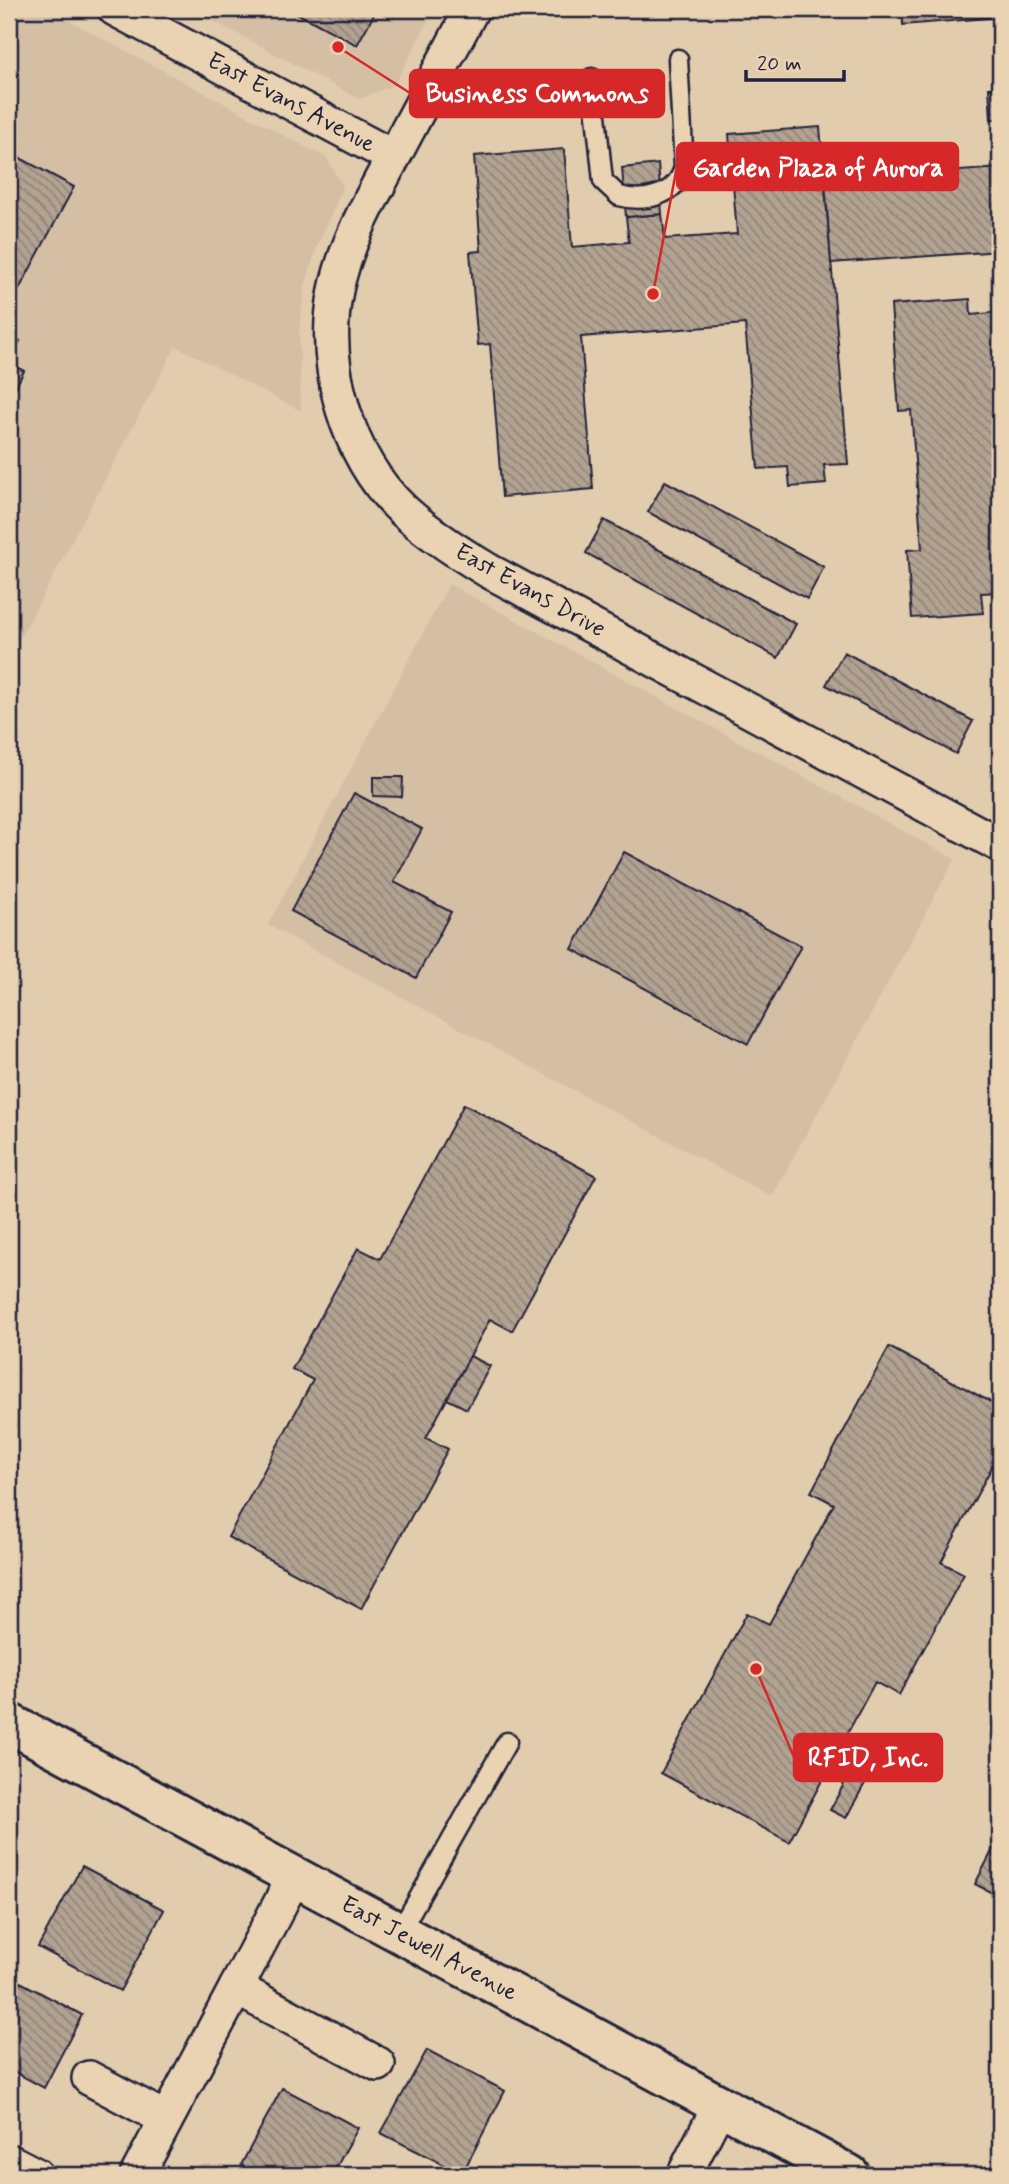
<svg xmlns="http://www.w3.org/2000/svg" width="1009" height="2184" viewBox="0 0 1009 2184" font-family="Mynerve,sans-serif">
  <style>
    .built { fill: #d4bfa5 }
    .building { fill: url(#building-back-hatch); stroke: #22223b; stroke-width: 2 }
    .lines { fill: none; stroke-linecap: round; stroke-linejoin: round }
    .lane-casing { stroke: #22223b; stroke-width: 23 }
    .street-casing { stroke: #22223b; stroke-width: 38 }
    .secondary-casing { stroke: #22223b; stroke-width: 44 }
    .lane { stroke: #ead3b3; stroke-width: 18 }
    .street { stroke: #ead3b3; stroke-width: 33 }
    .secondary { stroke: #ead3b3; stroke-width: 38 }
    .labels { text-anchor: middle; dominant-baseline: central; stroke-width: 7; stroke-linejoin: round; paint-order: stroke }
    .street-label { font-size: 24px; fill: #22223b; stroke: #ead3b3 }
    .leader { fill: none; stroke: #d62828; stroke-width: 2.5 }
    .callout-dot { fill: #d62828; stroke: #ead3b3; stroke-width: 2.5 }
    .callout { fill: #d62828; stroke: #d62828; stroke-width: 2.5 }
    .callout-label { font-size: 26px; text-anchor: middle; font-weight: bold; fill: #fff }
  </style>
  <defs>
    <pattern id="building-back-hatch" width="6" height="6" patternUnits="userSpaceOnUse" patternTransform="scale(1.75)"><rect width="6" height="6" fill="#b2a291"/><path d="M-1 5l2 2M0 0l6 6M5-1l2 2" fill="none" stroke="#908478"/></pattern>
  </defs>
  <rect width="100%" height="100%" fill="#e2ccae"/>
  <filter id="ink" filterUnits="userSpaceOnUse"><feTurbulence type="fractalNoise" baseFrequency=".0143" numOctaves="2"/><feDisplacementMap in="SourceGraphic" scale="14" xChannelSelector="R" yChannelSelector="G"/><feConvolveMatrix kernelMatrix="1 2 1 2 8 2 1 2 1" color-interpolation-filters="sRGB"/></filter>
  <g filter="url(#ink)">
    <g class="built">
      <path d="M 9,9 L 47,9 L 327,158 L 343,187 L 316,250 L 305,287 L 299,331 L 301,411 L 176,346 L 9,659 Z"/>
      <path d="M 191,9 L 435,9 L 394,85 L 359,99 Z"/>
      <path d="M 449,584 L 955,859 L 772,1197 L 268,925 Z"/>
    </g>
    <g class="building">
      <path d="M 289,9 L 377,9 L 357,45 Z"/>
      <path d="M 902,9 L 1000,9 L 1000,17 L 903,25 Z"/>
      <path d="M 1000,46 L 1000,152 L 998,119 L 991,119 L 989,88 L 995,88 L 992,47 Z"/>
      <path d="M 820,127 L 848,464 L 824,465 L 826,484 L 790,487 L 788,467 L 758,469 L 745,324 L 581,337 L 593,489 L 502,497 L 490,344 L 478,345 L 470,252 L 481,251 L 474,156 L 564,149 L 572,247 L 629,242 L 626,217 L 662,214 L 665,239 L 737,234 L 729,134 Z"/>
      <path d="M 9,152 L 74,187 L 9,308 Z"/>
      <path d="M 658,164 L 662,214 L 626,217 L 622,168 Z"/>
      <path d="M 1000,168 L 1000,251 L 831,263 L 825,181 Z"/>
      <path d="M 970,299 L 971,315 L 1000,312 L 1000,592 L 981,593 L 983,613 L 912,618 L 907,550 L 922,549 L 911,410 L 899,411 L 891,305 Z"/>
      <path d="M 9,335 L 20,341 L 9,360 Z"/>
      <path d="M 9,363 L 24,371 L 9,400 Z"/>
      <path d="M 665,481 L 824,567 L 807,599 L 648,512 Z"/>
      <path d="M 604,520 L 796,624 L 778,658 L 586,553 Z"/>
      <path d="M 844,652 L 973,721 L 956,754 L 826,685 Z"/>
      <path d="M 373,777 L 403,777 L 402,797 L 373,796 Z"/>
      <path d="M 354,793 L 422,829 L 394,882 L 451,912 L 416,978 L 291,911 Z"/>
      <path d="M 624,852 L 801,946 L 748,1044 L 572,949 Z"/>
      <path d="M 464,1104 L 596,1176 L 512,1331 L 490,1319 L 470,1356 L 426,1438 L 448,1449 L 361,1609 L 228,1537 L 313,1380 L 292,1369 L 358,1248 L 380,1259 Z"/>
      <path d="M 889,1347 L 1000,1407 L 1000,1452 L 941,1562 L 964,1574 L 899,1695 L 875,1682 L 789,1842 L 661,1773 L 747,1613 L 769,1624 L 834,1504 L 811,1492 Z"/>
      <path d="M 470,1356 L 490,1366 L 467,1409 L 447,1399 Z"/>
      <path d="M 860,1754 L 876,1763 L 846,1818 L 830,1810 Z"/>
      <path d="M 1000,1836 L 1000,1897 L 975,1884 Z"/>
      <path d="M 82,1866 L 164,1910 L 120,1991 L 38,1947 Z"/>
      <path d="M 9,1976 L 82,2015 L 44,2088 L 9,2069 Z"/>
      <path d="M 427,2050 L 505,2091 L 462,2174 L 381,2133 Z"/>
      <path d="M 282,2088 L 358,2128 L 332,2175 L 242,2175 L 245,2168 L 241,2165 Z"/>
    </g>
    <g class="lines">
      <g class="lane-casing">
        <g id="lane">
          <path d="M 592,78 L 603,181 L 619,196 C 644,203 677,196 684,167 L 678,59"/>
          <path d="M 399,1933 L 507,1742"/>
        </g>
      </g>
      <g class="street-casing">
        <g id="street">
          <path d="M 115,9 L 393,157"/>
          <path d="M 472,9 C 446,57 421,106 395,154 C 372,197 346,242 336,290 C 321,365 346,456 403,510 C 429,534 459,553 489,571 L 1000,845"/>
          <path d="M 236,1988 L 294,1877"/>
          <path d="M 89,2078 L 166,2119"/>
          <path d="M 9,2161 L 36,2175"/>
          <path d="M 137,2175 L 236,1988 L 378,2064"/>
          <path d="M 684,2175 L 720,2105"/>
        </g>
      </g>
      <g class="secondary-casing">
        <path id="secondary" d="M 9,1723 L 850,2175"/>
      </g>
      <use href="#lane" class="lane"/>
      <use href="#street" class="street"/>
      <use href="#secondary" class="secondary"/>
    </g>
  </g>
  <g class="labels">
    <g class="street-label">
      <text transform="translate(291 103) rotate(28)">East Evans Avenue</text>
      <text transform="translate(530 591) rotate(29)">East Evans Drive</text>
      <text transform="translate(429 1949) rotate(28)">East Jewell Avenue</text>
    </g>
  </g>
  <path class="leader" d="M338 47L410 93M653 294L677 166M756 1669L794 1757"/>
  <g class="callout-dot">
    <circle cx="338" cy="47" r="7"/>
    <circle cx="653" cy="294" r="7"/>
    <circle cx="756" cy="1669" r="7"/>
  </g>
  <g class="callout">
    <rect x="410" y="70" width="254" height="47" rx="7"/>
    <rect x="677" y="143" width="281" height="47" rx="7"/>
    <rect x="794" y="1734" width="148" height="47" rx="7"/>
  </g>
  <g class="callout-label">
    <text x="537" y="102">Business Commons</text>
    <text x="818" y="176">Garden Plaza of Aurora</text>
    <text x="868" y="1766">RFID, Inc.</text>
  </g>
  <rect width="1009" height="2184" fill="none" stroke="#ead3b3" stroke-width="35"/>
  <rect x="18" y="18" width="974" height="2149" fill="none" stroke="#22223b" stroke-width="2.5" filter="url(#ink)"/>
  <path d="M746 70v10h98v-10" fill="none" stroke="#22223b" stroke-width="3.5"/>
  <text x="757" y="70" font-size="21" fill="#22223b" stroke="#ead3b3" stroke-width="5" paint-order="stroke">20 m</text>
</svg>
